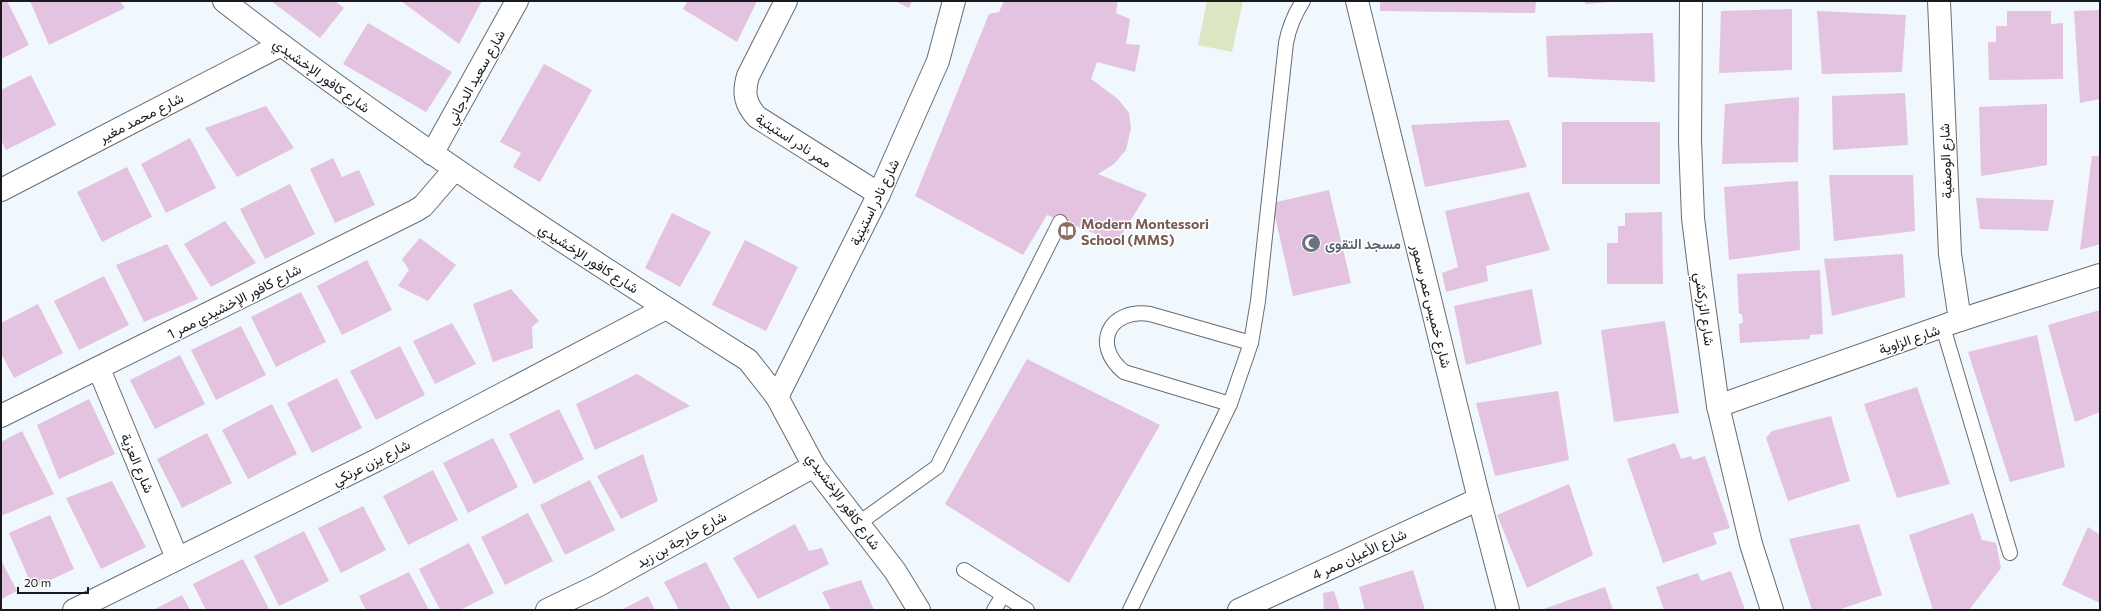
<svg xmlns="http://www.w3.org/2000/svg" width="2101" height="611" viewBox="0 0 2101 611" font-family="Commissioner,Vazirmatn,sans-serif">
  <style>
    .green { fill: #dde6c2 }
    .building { fill: #e3c3e0 }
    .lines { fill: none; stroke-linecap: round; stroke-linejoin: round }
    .service-casing { stroke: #676d73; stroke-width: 16 }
    .minor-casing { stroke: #676d73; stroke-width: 24 }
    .tertiary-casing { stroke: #676d73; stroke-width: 24 }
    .service { stroke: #fff; stroke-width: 14 }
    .minor { stroke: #fff; stroke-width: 22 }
    .tertiary { stroke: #fff; stroke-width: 22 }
    .labels { text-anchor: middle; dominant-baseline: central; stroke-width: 3; stroke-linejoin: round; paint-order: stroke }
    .street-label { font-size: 14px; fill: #181a1d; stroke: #fff }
    .education-label { font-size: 14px; font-weight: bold; fill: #785e54; stroke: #fff; text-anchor: start }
    .worship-label { font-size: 14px; font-weight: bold; fill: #5b616d; stroke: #fff; text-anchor: start }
  </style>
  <rect width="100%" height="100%" fill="#f0f7fd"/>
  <path class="green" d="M 1207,1 L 1243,1 L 1232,52 L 1198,45 Z"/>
  <g class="building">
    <path d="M 1,1 L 7,1 L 29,45 L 1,59 Z"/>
    <path d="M 30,1 L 120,1 L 125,8 L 49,45 Z"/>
    <path d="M 271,1 L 335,1 L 344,8 L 320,38 Z"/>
    <path d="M 401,1 L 482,1 L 459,44 Z"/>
    <path d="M 687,1 L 757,1 L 737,42 L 683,9 Z"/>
    <path d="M 895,1 L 912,1 L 909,8 Z"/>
    <path d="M 1004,1 L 1118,1 L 1116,13 L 1130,19 L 1126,44 L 1140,45 L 1135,72 L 1097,62 L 1091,79 L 1118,99 L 1129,113 L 1131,128 L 1126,150 L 1114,164 L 1098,174 L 1147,194 L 1117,242 L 1047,215 L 1023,255 L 915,196 L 989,14 L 999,12 Z"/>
    <path d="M 1380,1 L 1536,1 L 1535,13 L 1380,11 Z"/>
    <path d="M 1585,1 L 1610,1 L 1610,2 L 1585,4 Z"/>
    <path d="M 1792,9 L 1792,70 L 1719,73 L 1721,11 Z"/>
    <path d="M 2100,10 L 2100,99 L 2080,103 L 2074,11 Z"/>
    <path d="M 1817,11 L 1906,15 L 1902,72 L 1822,74 Z"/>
    <path d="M 2007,11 L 2051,11 L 2051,24 L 2063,23 L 2063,79 L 1989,80 L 1988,42 L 1996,42 L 1996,26 L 2007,26 Z"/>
    <path d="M 368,23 L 452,72 L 426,112 L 343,64 Z"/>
    <path d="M 1653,33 L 1655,82 L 1548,77 L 1546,36 Z"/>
    <path d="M 544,64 L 592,90 L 540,182 L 513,167 L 521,153 L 500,142 Z"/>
    <path d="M 31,75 L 56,125 L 6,150 L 1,140 L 1,90 Z"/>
    <path d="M 1905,93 L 1908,145 L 1833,150 L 1832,96 Z"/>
    <path d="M 1799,97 L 1798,162 L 1722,164 L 1725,104 Z"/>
    <path d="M 2047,104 L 2047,165 L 1981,176 L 1979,107 Z"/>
    <path d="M 266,106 L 294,148 L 237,177 L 205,128 Z"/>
    <path d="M 1509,120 L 1527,167 L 1425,187 L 1411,125 Z"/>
    <rect x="1562" y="122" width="98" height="62"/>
    <path d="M 190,138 L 216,188 L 166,213 L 141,164 Z"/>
    <path d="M 2092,156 L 2100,156 L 2100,244 L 2080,250 Z"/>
    <path d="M 333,158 L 342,177 L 359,170 L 375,205 L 335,223 L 310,169 Z"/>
    <path d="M 127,167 L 152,217 L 102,242 L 77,192 Z"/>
    <path d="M 1829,175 L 1913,175 L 1915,231 L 1834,241 Z"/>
    <path d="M 1798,181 L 1800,250 L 1729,260 L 1724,187 Z"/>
    <path d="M 290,184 L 315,234 L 265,259 L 240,209 Z"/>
    <path d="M 1329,190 L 1351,283 L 1293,296 L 1272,203 Z"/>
    <path d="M 1529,192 L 1550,250 L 1486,266 L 1488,281 L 1446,292 L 1442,273 L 1458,267 L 1445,211 Z"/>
    <path d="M 1976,198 L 2054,200 L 2048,231 L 1980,229 Z"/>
    <path d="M 1662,212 L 1663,284 L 1607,284 L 1607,243 L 1618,243 L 1618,226 L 1625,226 L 1625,213 Z"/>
    <path d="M 672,213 L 711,232 L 680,287 L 645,268 Z"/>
    <path d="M 225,221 L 256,263 L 211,287 L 184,244 Z"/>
    <path d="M 420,238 L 456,265 L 428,301 L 398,286 L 409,270 L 402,259 Z"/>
    <path d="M 745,240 L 798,267 L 766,331 L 712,305 Z"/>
    <path d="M 167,244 L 198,299 L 144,322 L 116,265 Z"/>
    <path d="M 1903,254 L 1905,297 L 1832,316 L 1824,259 Z"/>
    <path d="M 367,260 L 392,310 L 342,335 L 317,286 Z"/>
    <path d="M 1820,270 L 1823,334 L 1810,335 L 1810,339 L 1740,343 L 1739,324 L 1743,323 L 1742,314 L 1739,314 L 1737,274 Z"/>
    <path d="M 104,276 L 129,325 L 79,350 L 54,301 Z"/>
    <path d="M 511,289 L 539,321 L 532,327 L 533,348 L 493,362 L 473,304 Z"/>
    <path d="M 1532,289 L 1542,344 L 1466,365 L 1454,306 Z"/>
    <path d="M 301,292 L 326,342 L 276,367 L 251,317 Z"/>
    <path d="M 38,304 L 63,353 L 14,378 L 1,353 L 1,323 Z"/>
    <path d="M 2100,310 L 2100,412 L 2075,422 L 2048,325 Z"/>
    <path d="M 1665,321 L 1679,413 L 1614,422 L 1601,330 Z"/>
    <path d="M 452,323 L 476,364 L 435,384 L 413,341 Z"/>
    <path d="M 241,326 L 266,375 L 216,400 L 191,350 Z"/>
    <path d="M 2037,335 L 2065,467 L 2010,482 L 1968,352 Z"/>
    <path d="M 400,346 L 425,395 L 376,420 L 350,371 Z"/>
    <path d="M 180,355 L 205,404 L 155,429 L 130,380 Z"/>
    <path d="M 1027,359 L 1160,425 L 1069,583 L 945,504 Z"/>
    <path d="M 637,374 L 690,406 L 595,450 L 576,404 Z"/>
    <path d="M 337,378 L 362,428 L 312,453 L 287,403 Z"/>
    <path d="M 1917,387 L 1950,484 L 1897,498 L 1864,404 Z"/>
    <path d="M 1558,391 L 1569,460 L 1495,476 L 1476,403 Z"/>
    <path d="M 89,399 L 115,454 L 59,479 L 37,425 Z"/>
    <path d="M 272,404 L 297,454 L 248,479 L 222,430 Z"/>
    <path d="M 559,409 L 584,459 L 534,484 L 509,434 Z"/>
    <path d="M 1831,416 L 1850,481 L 1788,501 L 1766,438 L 1772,431 Z"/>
    <path d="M 22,431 L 54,494 L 1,516 L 1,442 Z"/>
    <path d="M 207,433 L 232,483 L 182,508 L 157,459 Z"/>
    <path d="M 493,438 L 518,487 L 468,513 L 443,463 Z"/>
    <path d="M 1675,443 L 1681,459 L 1691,456 L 1693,460 L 1705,456 L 1730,528 L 1713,533 L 1717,544 L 1663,563 L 1627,459 Z"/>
    <path d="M 643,454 L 658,501 L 621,519 L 597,476 Z"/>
    <path d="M 433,470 L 458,520 L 408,545 L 383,496 Z"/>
    <path d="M 590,480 L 615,530 L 565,555 L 540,505 Z"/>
    <path d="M 112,481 L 146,547 L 101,569 L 66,498 Z"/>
    <path d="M 1569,484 L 1593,555 L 1527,588 L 1497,515 Z"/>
    <path d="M 363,506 L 386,550 L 341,573 L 318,528 Z"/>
    <path d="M 528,513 L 553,561 L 505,585 L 481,537 Z"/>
    <path d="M 1973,513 L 1982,540 L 1996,543 L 2001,568 L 1969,610 L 1933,610 L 1909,535 Z"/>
    <path d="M 50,515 L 74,569 L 33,588 L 9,533 Z"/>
    <path d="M 795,524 L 809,551 L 822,548 L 829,564 L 758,599 L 733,558 Z"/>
    <path d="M 1859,524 L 1882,595 L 1838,610 L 1812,610 L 1789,539 Z"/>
    <path d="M 2088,527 L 2100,535 L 2100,603 L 2062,585 Z"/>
    <path d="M 304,531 L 329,581 L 279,606 L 254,556 Z"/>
    <path d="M 469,543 L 494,593 L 460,610 L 440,610 L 419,569 Z"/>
    <path d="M 243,559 L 269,609 L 206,610 L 193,584 Z"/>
    <path d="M 1,560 L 17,591 L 1,599 Z"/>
    <path d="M 706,562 L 731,610 L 679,610 L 664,582 Z"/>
    <path d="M 1413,570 L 1425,610 L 1365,610 L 1359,587 Z"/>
    <path d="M 1731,571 L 1745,610 L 1664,610 L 1656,587 L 1698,573 L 1701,581 Z"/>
    <path d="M 409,572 L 429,610 L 366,610 L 359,596 Z"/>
    <path d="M 861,580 L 874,610 L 831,610 L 822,592 Z"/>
    <path d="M 1605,587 L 1613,610 L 1541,610 Z"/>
    <path d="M 1334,591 L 1340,610 L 1324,610 L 1323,593 Z"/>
    <path d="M 182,595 L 190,610 L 153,610 Z"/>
    <path d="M 648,596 L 655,610 L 621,610 Z"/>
  </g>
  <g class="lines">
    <g class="service-casing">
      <g id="service">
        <path d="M 1943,327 L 2010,553"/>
        <path d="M 1230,404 L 1124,372 C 1091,345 1109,308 1150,314 L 1251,343"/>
        <path d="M 859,523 L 937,467 L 1060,222"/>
        <path d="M 964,570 L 1027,610"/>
        <path d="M 994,610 L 1003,595"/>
        <path d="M 1130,610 L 1230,404 L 1251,343 L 1258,301 L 1286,43 C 1289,27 1294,15 1303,1"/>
      </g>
    </g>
    <g class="minor-casing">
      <g id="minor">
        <path d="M 224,1 C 391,131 569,247 748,360 L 777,397 L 814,466 L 895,571 L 919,610"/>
        <path d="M 786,1 L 748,76 C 743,93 745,104 757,117 L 879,194"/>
        <path d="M 1691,1 L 1690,140 L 1693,218 L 1701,283 L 1718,406 L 1751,544 L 1772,610"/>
        <path d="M 1939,1 L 1950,254 L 1960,320"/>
        <path d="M 432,154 L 517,1"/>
        <path d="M 1,190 L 281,45"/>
        <path d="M 99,369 L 177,558"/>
        <path d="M 777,397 L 879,194 L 938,61 L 954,1"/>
        <path d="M 1718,406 L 1960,320 L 2100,275"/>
        <path d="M 1,416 L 415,211 L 423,206 L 454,170"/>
        <path d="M 74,610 L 377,460 L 666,308"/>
        <path d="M 547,610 L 597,586 L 814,466"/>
        <path d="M 1239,610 L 1479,499"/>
      </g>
    </g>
    <g class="tertiary-casing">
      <path id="tertiary" d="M 1357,1 L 1479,499 L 1508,610"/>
    </g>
    <use href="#service" class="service"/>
    <use href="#minor" class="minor"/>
    <use href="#tertiary" class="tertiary"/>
  </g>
  <defs>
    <g id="library-disc" transform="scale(1)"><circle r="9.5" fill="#8d6e63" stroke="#fff"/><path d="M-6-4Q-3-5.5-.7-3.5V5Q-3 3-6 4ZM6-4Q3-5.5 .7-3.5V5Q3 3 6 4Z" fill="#fff"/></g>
    <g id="mosque-disc" transform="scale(1)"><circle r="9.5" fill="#6b7280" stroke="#fff"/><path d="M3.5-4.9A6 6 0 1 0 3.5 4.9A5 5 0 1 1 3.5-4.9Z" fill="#fff"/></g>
  </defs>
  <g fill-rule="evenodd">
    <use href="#library-disc" x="1067" y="231"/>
    <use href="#mosque-disc" x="1311" y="243"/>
  </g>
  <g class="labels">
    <g class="street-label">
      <text transform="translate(322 75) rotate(36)">شارع كافور الإخشيدي</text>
      <text transform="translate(475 77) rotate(-61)">شارع سعيد الدجاني</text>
      <text transform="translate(141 117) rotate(-27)">شارع محمد مغير</text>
      <text transform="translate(794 140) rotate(33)">ممر نادر استيتية</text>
      <text transform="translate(1945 161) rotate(-92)">شارع الوصفية</text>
      <text transform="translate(874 202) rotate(-64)">شارع نادر استيتية</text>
      <text transform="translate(589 258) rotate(33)">شارع كافور الإخشيدي</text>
      <text transform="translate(234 301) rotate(-27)">شارع كافور الإخشيدي ممر 1</text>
      <text transform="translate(1432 306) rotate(76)">شارع خميس عمر سمور</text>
      <text transform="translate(1705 309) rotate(82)">شارع الزركشي</text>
      <text transform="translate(1909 339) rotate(-19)">شارع الزاوية</text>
      <text transform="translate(371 462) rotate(-27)">شارع يزن عرنكي</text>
      <text transform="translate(138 463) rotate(67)">شارع العزية</text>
      <text transform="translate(844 501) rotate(54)">شارع كافور الإخشيدي</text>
      <text transform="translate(681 539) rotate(-29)">شارع خارجة بن زيد</text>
      <text transform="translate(1359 554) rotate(-25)">شارع الأعيان ممر 4</text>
    </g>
    <g class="education-label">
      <text x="1081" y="223">Modern Montessori<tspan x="1081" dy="16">School (MMS)</tspan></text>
    </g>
    <g class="worship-label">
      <text x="1325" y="243">مسجد التقوى</text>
    </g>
  </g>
  <rect width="2101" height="611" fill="none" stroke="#181a1d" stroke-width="4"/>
  <path d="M18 587v6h70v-6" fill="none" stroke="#181a1d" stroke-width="2"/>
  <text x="24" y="587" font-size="12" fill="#181a1d" stroke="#ffffff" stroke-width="3" paint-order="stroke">20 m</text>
</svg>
